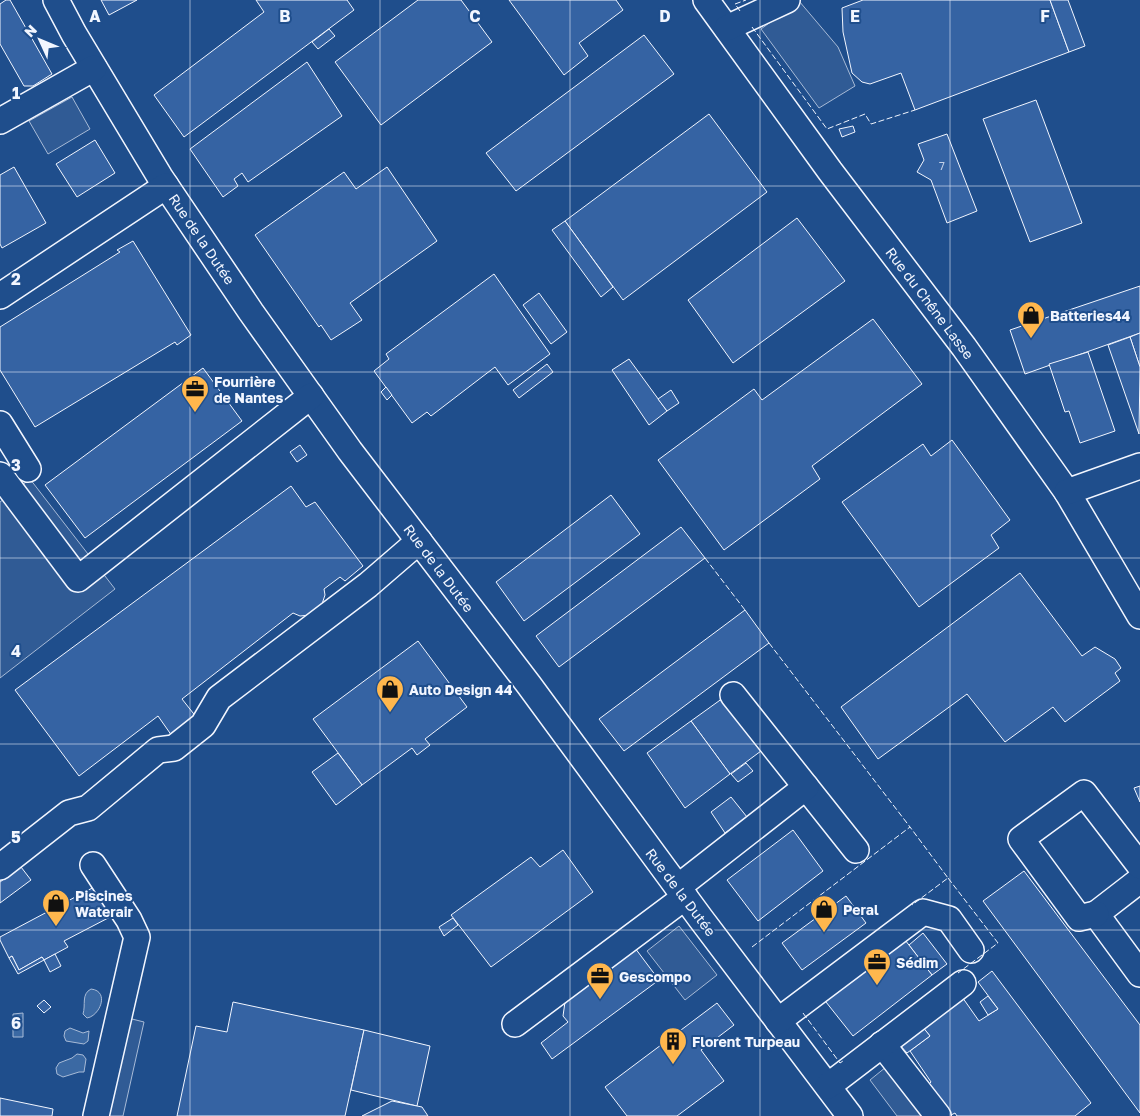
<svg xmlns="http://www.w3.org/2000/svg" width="1140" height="1116" viewBox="0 0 1140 1116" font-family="'Golos Text',sans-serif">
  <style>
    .parking { fill: #305b95; stroke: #a8bbd7 }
    .water { fill: #3b69a3; stroke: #a8bbd7 }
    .building { fill: #3563a3; stroke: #f2f6ff }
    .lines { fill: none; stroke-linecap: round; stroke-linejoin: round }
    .minor-casing { stroke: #f2f6ff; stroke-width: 28 }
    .minor { stroke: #1f4e8c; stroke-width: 25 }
    .fence { stroke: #f2f6ff; stroke-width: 1; stroke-dasharray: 6 2.5; stroke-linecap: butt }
    .grid { fill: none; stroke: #f2f6ff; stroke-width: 1; stroke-opacity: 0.55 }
    .labels { text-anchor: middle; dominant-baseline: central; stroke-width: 4; stroke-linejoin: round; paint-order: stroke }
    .number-label { font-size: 11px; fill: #c3d1e8 }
    .street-label { font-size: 14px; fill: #f2f6ff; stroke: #1f4e8c }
    .poi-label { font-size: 14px; font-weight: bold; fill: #f2f6ff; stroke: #1f4e8c; text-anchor: start }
    .grid-label { font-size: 16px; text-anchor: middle; font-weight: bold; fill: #f2f6ff; stroke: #1f4e8c; stroke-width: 4; stroke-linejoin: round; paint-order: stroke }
  </style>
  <rect width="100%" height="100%" fill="#1f4e8c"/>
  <g class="parking">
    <path d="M 799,1 L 838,47 L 855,86 L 819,108 L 761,29 Z"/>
    <path d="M 72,97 L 90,129 L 48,154 L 29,121 Z"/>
    <path d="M 30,479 L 115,589 L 0,678 L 0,502 Z"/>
    <path d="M 679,926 L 717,975 L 685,1000 L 647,951 Z"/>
    <path d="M 128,1018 L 144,1022 L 123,1116 L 106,1116 Z"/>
    <path d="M 886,1067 L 923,1116 L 897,1116 L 870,1080 Z"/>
  </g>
  <g class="water">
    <path d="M 91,989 C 110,991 100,1016 87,1018 L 83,1014 C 86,1005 81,994 91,989 Z"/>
    <path d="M 23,1013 L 23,1037 L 13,1037 L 13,1014 Z"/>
    <path d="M 70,1028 L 83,1033 L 89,1031 L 88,1041 L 84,1044 L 66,1041 L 64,1036 L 65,1031 Z"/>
    <path d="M 77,1054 L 83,1055 L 86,1059 L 84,1072 L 79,1072 L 63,1077 L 57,1074 L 56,1068 L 59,1063 L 72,1058 Z"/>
  </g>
  <g class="building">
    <path d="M 6,0 L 10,0 L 52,74 L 33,86 L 24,86 L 0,44 L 0,4 Z"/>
    <path d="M 101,0 L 137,0 L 109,15 Z"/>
    <path d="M 256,0 L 347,0 L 354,10 L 184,137 L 154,95 L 264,12 Z"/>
    <path d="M 418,0 L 461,0 L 492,42 L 381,125 L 335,62 Z"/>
    <path d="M 509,0 L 616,0 L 623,10 L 579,43 L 588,56 L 564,75 Z"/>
    <path d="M 863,0 L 1050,0 L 1069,52 L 915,110 L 901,73 L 870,84 L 862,82 L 852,73 L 843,32 L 842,8 Z"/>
    <path d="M 1050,0 L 1068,0 L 1085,46 L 1069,52 Z"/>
    <path d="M 329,29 L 335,36 L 318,49 L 312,42 Z"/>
    <path d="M 644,35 L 674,74 L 516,191 L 486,153 Z"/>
    <path d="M 307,62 L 342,116 L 248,182 L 242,173 L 234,179 L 238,186 L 223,197 L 190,149 Z"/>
    <path d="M 1036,100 L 1082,223 L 1030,242 L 983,119 Z"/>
    <path d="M 709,114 L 767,192 L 623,300 L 565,221 Z"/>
    <path d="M 853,126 L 855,132 L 842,137 L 839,129 Z"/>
    <path d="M 947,134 L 977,211 L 947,223 L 931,180 L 917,172 L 924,160 L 918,144 Z"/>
    <path d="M 95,140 L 115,173 L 77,197 L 56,164 Z"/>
    <path d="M 14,167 L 46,223 L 2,248 L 0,244 L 0,175 Z"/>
    <path d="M 387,167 L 437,241 L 350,303 L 362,320 L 331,340 L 321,325 L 319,327 L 255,235 L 344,172 L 356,189 Z"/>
    <path d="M 797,218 L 845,281 L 733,363 L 688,300 Z"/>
    <path d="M 565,221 L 613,287 L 601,297 L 552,230 Z"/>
    <path d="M 133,241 L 191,335 L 177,345 L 175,342 L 35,427 L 0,370 L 0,327 L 120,252 L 117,250 Z"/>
    <path d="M 494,274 L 550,354 L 508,385 L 495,367 L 431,416 L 427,412 L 412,423 L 374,371 L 389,359 L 386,354 Z"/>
    <path d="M 1140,286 L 1140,333 L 1025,374 L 1010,330 Z"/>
    <path d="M 539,293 L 567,332 L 551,344 L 523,305 Z"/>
    <path d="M 873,319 L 922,384 L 812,466 L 820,479 L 724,550 L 658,460 L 754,389 L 762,400 Z"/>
    <path d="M 1140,333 L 1140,367 L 1130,337 Z"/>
    <path d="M 1130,337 L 1140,367 L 1139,434 L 1108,345 Z"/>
    <path d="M 1088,352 L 1115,431 L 1080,443 L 1069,411 L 1065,412 L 1049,364 Z"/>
    <path d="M 629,359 L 667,411 L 649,425 L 612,370 Z"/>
    <path d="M 547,364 L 553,372 L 519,398 L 513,390 Z"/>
    <path d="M 203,368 L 242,421 L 85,538 L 45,485 Z"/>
    <path d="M 386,387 L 392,395 L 387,400 L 381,392 Z"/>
    <path d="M 671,390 L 679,403 L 667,411 L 658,399 Z"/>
    <path d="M 952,440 L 1010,520 L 991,535 L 999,548 L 919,607 L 842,502 L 923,444 L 931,456 Z"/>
    <path d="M 300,445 L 307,455 L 297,462 L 290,452 Z"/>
    <path d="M 291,486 L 306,507 L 315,502 L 363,566 L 345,581 L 340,577 L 324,589 L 325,595 L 321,607 L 310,615 L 300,616 L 293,613 L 182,699 L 197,718 L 172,736 L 158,716 L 79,776 L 15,690 Z"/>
    <path d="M 611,495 L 640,534 L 524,621 L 496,582 Z"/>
    <path d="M 681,527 L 705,558 L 559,667 L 536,636 Z"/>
    <path d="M 1020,573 L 1082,656 L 1095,647 L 1115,659 L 1121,668 L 1115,673 L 1120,681 L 1065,722 L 1053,707 L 1005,742 L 967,694 L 878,759 L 841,707 Z"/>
    <path d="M 745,610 L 769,643 L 624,751 L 599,719 Z"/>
    <path d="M 418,641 L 467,707 L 425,739 L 430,745 L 417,755 L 412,748 L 362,785 L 313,719 Z"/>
    <path d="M 723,698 L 761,751 L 730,774 L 691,721 Z"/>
    <path d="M 691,721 L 730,774 L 685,808 L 647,753 Z"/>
    <path d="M 338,753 L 362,785 L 336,805 L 312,772 Z"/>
    <path d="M 746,763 L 753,771 L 738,782 L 731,774 Z"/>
    <path d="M 1140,786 L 1140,802 L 1134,788 Z"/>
    <path d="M 731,797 L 747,817 L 725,833 L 711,812 Z"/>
    <path d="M 793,830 L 823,871 L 758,921 L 727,880 Z"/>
    <path d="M 563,850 L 593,892 L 491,967 L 451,915 L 531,857 L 540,867 Z"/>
    <path d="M 21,867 L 31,880 L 0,903 L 0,882 Z"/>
    <path d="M 1024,871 L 1140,1025 L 1140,1113 L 983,901 Z"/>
    <path d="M 96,886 L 112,916 L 64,941 L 68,947 L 44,960 L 42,957 L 19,970 L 12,956 L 9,958 L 0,940 L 0,937 Z"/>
    <path d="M 846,896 L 866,923 L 802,970 L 782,943 Z"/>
    <path d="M 453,918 L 458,925 L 444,936 L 439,927 Z"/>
    <path d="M 923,933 L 947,964 L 932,975 L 909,945 Z"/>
    <path d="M 902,936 L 932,975 L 853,1036 L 822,997 Z"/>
    <path d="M 632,944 L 659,980 L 552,1059 L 541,1043 L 568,1022 L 563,1016 L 565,1002 Z"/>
    <path d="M 55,954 L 61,966 L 50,972 L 44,960 Z"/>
    <path d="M 12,956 L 19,970 L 42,957 L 44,960 L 18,974 L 9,958 Z"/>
    <path d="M 992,971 L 1091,1103 L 1075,1116 L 957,1116 L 955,1113 L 949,1116 L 926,1087 L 931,1082 L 910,1051 L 930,1036 L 920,1024 L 960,994 L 979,1021 L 998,1009 L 978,982 Z"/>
    <path d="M 988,996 L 998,1009 L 988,1015 L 980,1002 Z"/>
    <path d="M 44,1000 L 51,1007 L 44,1013 L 37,1006 Z"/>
    <path d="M 233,1002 L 364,1030 L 345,1116 L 177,1116 L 196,1026 L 227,1032 Z"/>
    <path d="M 717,1003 L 734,1025 L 701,1050 L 724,1081 L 677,1116 L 627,1116 L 605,1087 Z"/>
    <path d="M 922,1026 L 930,1036 L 907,1053 L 899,1044 Z"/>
    <path d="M 364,1030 L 430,1046 L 417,1106 L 351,1090 Z"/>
    <path d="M 0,1098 L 53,1109 L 52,1116 L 0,1116 Z"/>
    <path d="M 392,1101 L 422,1107 L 428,1116 L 362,1116 Z"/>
  </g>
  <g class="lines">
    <g class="minor-casing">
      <g id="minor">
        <path d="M 56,0 L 74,34 L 160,177 L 251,312 L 350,451 L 529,685 L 701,919 L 850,1116"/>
        <path d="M 706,0 L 830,171 L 964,347 L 1067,492 L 1140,616"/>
        <path d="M 727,28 L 787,0"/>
        <path d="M 0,121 L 94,68"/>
        <path d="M 0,296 L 166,186"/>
        <path d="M 0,424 L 28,469"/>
        <path d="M 0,475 L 78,579 L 311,396"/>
        <path d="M 1067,492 L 1140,466"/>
        <path d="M 806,787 L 856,850"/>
        <path d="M 93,865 L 129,920 L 137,937 L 96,1116"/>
        <path d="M 0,867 L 69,813 L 88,808 L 158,750 L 174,748 L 203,725 L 219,698 L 368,585 L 419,541"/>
        <path d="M 1140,880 L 1096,914 L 1140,974"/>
        <path d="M 678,887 L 806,787 L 733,695"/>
        <path d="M 1096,914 L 1079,918 L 1021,839 L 1084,793 L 1140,866"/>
        <path d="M 778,1021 L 923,912 L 949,919 L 971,950"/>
        <path d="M 515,1024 L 685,897"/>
        <path d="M 882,1044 L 938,1116"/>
        <path d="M 828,1086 L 963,983"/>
      </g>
    </g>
    <use href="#minor" class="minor"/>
    <g class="fence">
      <path d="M 740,11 L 735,4 L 746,0"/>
      <path d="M 752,27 L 827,129 L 865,114 L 871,124 L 915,110"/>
      <path d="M 705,558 L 745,610"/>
      <path d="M 769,643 L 910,827"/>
      <path d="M 948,878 L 998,943 L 958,973"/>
      <path d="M 752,947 L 910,827 L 948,878 L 912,905"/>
      <path d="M 803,1013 L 840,1063 L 843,1061"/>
    </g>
  </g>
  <path class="grid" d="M 190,0 L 190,1116M 380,0 L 380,1116M 570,0 L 570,1116M 760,0 L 760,1116M 950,0 L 950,1116M 0,186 L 1140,186M 0,372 L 1140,372M 0,558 L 1140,558M 0,744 L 1140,744M 0,930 L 1140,930"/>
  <defs>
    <g id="shop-pin" transform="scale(1.4375)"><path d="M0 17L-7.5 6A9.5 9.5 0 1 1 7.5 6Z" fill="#ffb74d" stroke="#1f4e8c"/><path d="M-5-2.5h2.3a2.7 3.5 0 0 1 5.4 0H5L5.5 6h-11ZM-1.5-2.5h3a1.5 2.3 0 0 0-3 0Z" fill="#111"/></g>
    <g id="office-pin" transform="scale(1.4375)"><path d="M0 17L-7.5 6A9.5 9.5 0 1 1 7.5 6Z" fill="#ffb74d" stroke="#1f4e8c"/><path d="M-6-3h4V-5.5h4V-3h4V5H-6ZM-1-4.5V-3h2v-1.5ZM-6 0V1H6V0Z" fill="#111"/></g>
    <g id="building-pin" transform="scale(1.4375)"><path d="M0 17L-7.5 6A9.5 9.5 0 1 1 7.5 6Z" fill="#ffb74d" stroke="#1f4e8c"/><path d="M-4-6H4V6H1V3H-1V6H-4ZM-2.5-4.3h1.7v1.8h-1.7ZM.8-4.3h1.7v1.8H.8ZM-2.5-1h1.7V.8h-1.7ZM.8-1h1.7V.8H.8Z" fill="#111"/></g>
  </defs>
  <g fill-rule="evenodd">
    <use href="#shop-pin" x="1031" y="315"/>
    <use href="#office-pin" x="195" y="389"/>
    <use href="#shop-pin" x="390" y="689"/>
    <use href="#shop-pin" x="56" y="903"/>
    <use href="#shop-pin" x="824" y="909"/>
    <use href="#office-pin" x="877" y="962"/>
    <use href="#office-pin" x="600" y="976"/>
    <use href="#building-pin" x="673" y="1041"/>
  </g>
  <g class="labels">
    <g class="number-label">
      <text x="942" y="165">7</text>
    </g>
    <g class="street-label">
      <text transform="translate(202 239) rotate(56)">Rue de la Dutée</text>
      <text transform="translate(930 303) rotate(53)">Rue du Chêne Lasse</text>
      <text transform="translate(439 568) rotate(53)">Rue de la Dutée</text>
      <text transform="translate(681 892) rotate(53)">Rue de la Dutée</text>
    </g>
    <g class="poi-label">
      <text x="1050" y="315">Batteries44</text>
      <text x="214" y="381">Fourrière<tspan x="214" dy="16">de Nantes</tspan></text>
      <text x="409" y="689">Auto Design 44</text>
      <text x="75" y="895">Piscines<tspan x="75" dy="16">Waterair</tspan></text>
      <text x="843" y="909">Peral</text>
      <text x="896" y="962">Sédim</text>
      <text x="619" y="976">Gescompo</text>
      <text x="692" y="1041">Florent Turpeau</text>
    </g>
  </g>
  <g class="grid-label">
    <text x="95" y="22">A</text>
    <text x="285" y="22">B</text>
    <text x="475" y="22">C</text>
    <text x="665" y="22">D</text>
    <text x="855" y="22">E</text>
    <text x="1045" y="22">F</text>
    <text x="16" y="99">1</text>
    <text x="16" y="285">2</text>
    <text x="16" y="471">3</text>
    <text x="16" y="657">4</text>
    <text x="16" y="843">5</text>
    <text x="16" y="1029">6</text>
  </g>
  <g transform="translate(40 40) rotate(314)" stroke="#1f4e8c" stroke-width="4" paint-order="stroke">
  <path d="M0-4L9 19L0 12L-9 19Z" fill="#f2f6ff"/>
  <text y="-8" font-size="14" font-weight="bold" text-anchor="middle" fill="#f2f6ff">N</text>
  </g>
</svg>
